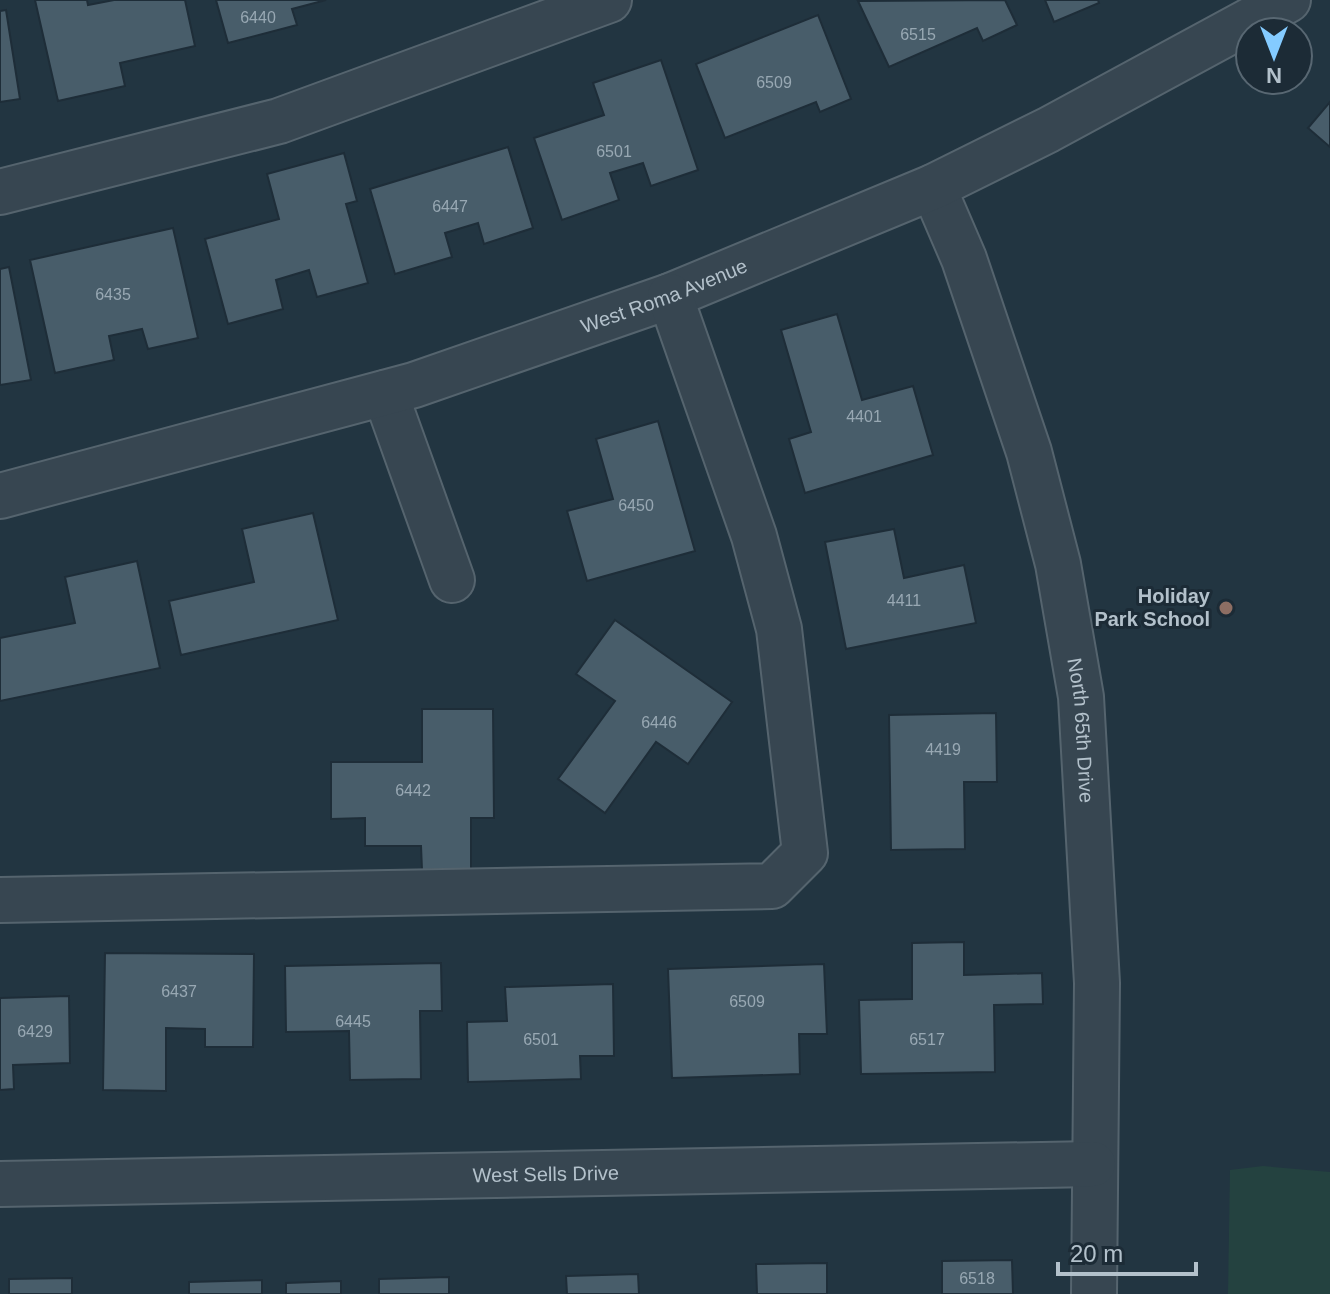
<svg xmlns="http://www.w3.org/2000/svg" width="1330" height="1294" viewBox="0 0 1330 1294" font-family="Arial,sans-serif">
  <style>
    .green { fill: #244240 }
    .building { fill: #485d6a; stroke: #1e2d38; stroke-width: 2 }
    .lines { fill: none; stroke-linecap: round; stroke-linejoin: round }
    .minor-casing { stroke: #55646e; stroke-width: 48 }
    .minor { stroke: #374651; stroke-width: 44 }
    .education-dot { fill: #8d6e63; stroke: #1c2b36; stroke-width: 3 }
    .labels { text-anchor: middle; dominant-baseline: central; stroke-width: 6; stroke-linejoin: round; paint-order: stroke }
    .number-label { font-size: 16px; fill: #98a8b3 }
    .street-label { font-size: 20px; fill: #b3c1cb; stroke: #1c2b36 }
    .poi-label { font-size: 20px; font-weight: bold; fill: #b3c1cb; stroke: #1c2b36; text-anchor: end }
  </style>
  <rect width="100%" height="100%" fill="#223541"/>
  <path class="green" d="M 1263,1166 L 1330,1172 L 1330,1294 L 1228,1294 L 1230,1170 Z"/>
  <g class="building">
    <path d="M 35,0 L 87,0 L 88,5 L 114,0 L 185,0 L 195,46 L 120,63 L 125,86 L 58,101 Z"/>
    <path d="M 216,0 L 326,0 L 292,9 L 297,25 L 228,43 Z"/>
    <path d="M 1005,0 L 1017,25 L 983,41 L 977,28 L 889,67 L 858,1 Z"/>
    <path d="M 1045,0 L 1098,0 L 1099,3 L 1054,22 Z"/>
    <path d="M 6,10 L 20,99 L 0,102 L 0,11 Z"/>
    <path d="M 818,15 L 851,99 L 820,112 L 816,102 L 725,138 L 696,64 Z"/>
    <path d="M 661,60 L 698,170 L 651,186 L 643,163 L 610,173 L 619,200 L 562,220 L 534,138 L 604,115 L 593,83 Z"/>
    <path d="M 1330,102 L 1330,147 L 1308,128 Z"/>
    <path d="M 508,147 L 533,228 L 484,244 L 478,223 L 445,233 L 452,257 L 395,274 L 370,189 Z"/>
    <path d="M 344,153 L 357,201 L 346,204 L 368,283 L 317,297 L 309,270 L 276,280 L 283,309 L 228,324 L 205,239 L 279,219 L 267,174 Z"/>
    <path d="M 173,228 L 198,338 L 148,349 L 142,329 L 109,336 L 114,360 L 55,373 L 30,260 Z"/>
    <path d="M 9,267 L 31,380 L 0,385 L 0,269 Z"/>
    <path d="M 837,314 L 862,400 L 913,386 L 933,455 L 805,493 L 789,439 L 811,432 L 781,330 Z"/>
    <path d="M 658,421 L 695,551 L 587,581 L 567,511 L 613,499 L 596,439 Z"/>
    <path d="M 313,513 L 338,620 L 181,655 L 169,601 L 254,582 L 242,529 Z"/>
    <path d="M 894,529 L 904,578 L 964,565 L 976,623 L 846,649 L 825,542 Z"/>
    <path d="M 137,561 L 160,668 L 0,701 L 0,638 L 75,623 L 65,577 Z"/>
    <path d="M 615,620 L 732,702 L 688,764 L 656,742 L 605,813 L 558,779 L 615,701 L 576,674 Z"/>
    <path d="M 422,709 L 493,709 L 494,818 L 471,818 L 471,869 L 422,870 L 421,846 L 365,846 L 365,818 L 331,819 L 331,762 L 422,762 Z"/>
    <path d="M 996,713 L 997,782 L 964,782 L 965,849 L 891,850 L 889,715 Z"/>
    <path d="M 964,942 L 964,975 L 1042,973 L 1043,1004 L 994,1005 L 995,1072 L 861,1074 L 859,1000 L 912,999 L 912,943 Z"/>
    <path d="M 105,953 L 254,954 L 253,1047 L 205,1047 L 205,1029 L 166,1028 L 166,1091 L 103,1090 Z"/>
    <path d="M 441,963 L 442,1011 L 420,1011 L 421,1079 L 350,1080 L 349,1031 L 286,1032 L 285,966 Z"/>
    <path d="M 824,964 L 827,1034 L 799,1034 L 800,1074 L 672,1078 L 668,969 Z"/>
    <path d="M 613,984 L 614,1056 L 580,1056 L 581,1079 L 468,1082 L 467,1022 L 507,1021 L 505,987 Z"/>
    <path d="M 69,996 L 70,1063 L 13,1065 L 14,1089 L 0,1090 L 0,998 Z"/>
    <path d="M 1012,1260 L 1013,1294 L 942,1294 L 942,1261 Z"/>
    <path d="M 827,1263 L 827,1294 L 757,1294 L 756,1264 Z"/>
    <path d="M 638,1274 L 639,1294 L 567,1294 L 566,1276 Z"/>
    <path d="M 449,1277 L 449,1294 L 379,1294 L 379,1279 Z"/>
    <path d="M 72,1278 L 72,1294 L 9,1294 L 9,1279 Z"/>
    <path d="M 262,1280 L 262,1294 L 189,1294 L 189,1282 Z"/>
    <path d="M 341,1281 L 341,1294 L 286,1294 L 286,1283 Z"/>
  </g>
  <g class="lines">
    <g class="minor-casing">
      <g id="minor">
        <path id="s1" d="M 933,187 L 964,259 L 1029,452 L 1058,564 L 1081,697 L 1097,983 L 1094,1294"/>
        <path d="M 0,192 L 279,121 L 609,0"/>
        <path d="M 385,393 L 452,580"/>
        <path id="s2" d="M 0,496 L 414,385 L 670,296 L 933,187 L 1048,130 L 1288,0"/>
        <path d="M 0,900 L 772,886 L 805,853 L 779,629 L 754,536 L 670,296"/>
        <path id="s3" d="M 0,1184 L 1093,1164"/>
      </g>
    </g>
    <use href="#minor" class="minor"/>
  </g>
  <circle class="education-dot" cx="1226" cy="608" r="8"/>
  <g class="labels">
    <g class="number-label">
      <text x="258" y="17">6440</text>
      <text x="918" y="34">6515</text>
      <text x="774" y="82">6509</text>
      <text x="614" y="151">6501</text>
      <text x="450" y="206">6447</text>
      <text x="113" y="294">6435</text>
      <text x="864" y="416">4401</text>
      <text x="636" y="505">6450</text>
      <text x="904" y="600">4411</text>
      <text x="659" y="722">6446</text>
      <text x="943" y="749">4419</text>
      <text x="413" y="790">6442</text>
      <text x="179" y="991">6437</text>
      <text x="747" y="1001">6509</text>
      <text x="353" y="1021">6445</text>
      <text x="35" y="1031">6429</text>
      <text x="541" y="1039">6501</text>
      <text x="927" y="1039">6517</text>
      <text x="977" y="1278">6518</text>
    </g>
    <g class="street-label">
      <text stroke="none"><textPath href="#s2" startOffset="694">West Roma Avenue</textPath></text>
      <text stroke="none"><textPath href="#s1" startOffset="566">North 65th Drive</textPath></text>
      <text stroke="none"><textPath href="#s3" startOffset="546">West Sells Drive</textPath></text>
    </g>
    <g class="poi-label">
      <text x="1210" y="596">Holiday<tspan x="1210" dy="23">Park School</tspan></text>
    </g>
  </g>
  <g transform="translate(1274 56) rotate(180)"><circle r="38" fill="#1c2b36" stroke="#586772" stroke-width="2"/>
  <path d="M0-6L14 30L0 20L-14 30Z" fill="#84cbff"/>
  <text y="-12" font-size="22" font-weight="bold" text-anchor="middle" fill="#b3c1cb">N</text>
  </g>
  <path d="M1058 1262v12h138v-12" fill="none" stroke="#b3c1cb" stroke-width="4"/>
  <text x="1070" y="1262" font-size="24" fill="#b3c1cb" stroke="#1c2b36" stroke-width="6" paint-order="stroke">20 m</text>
</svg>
